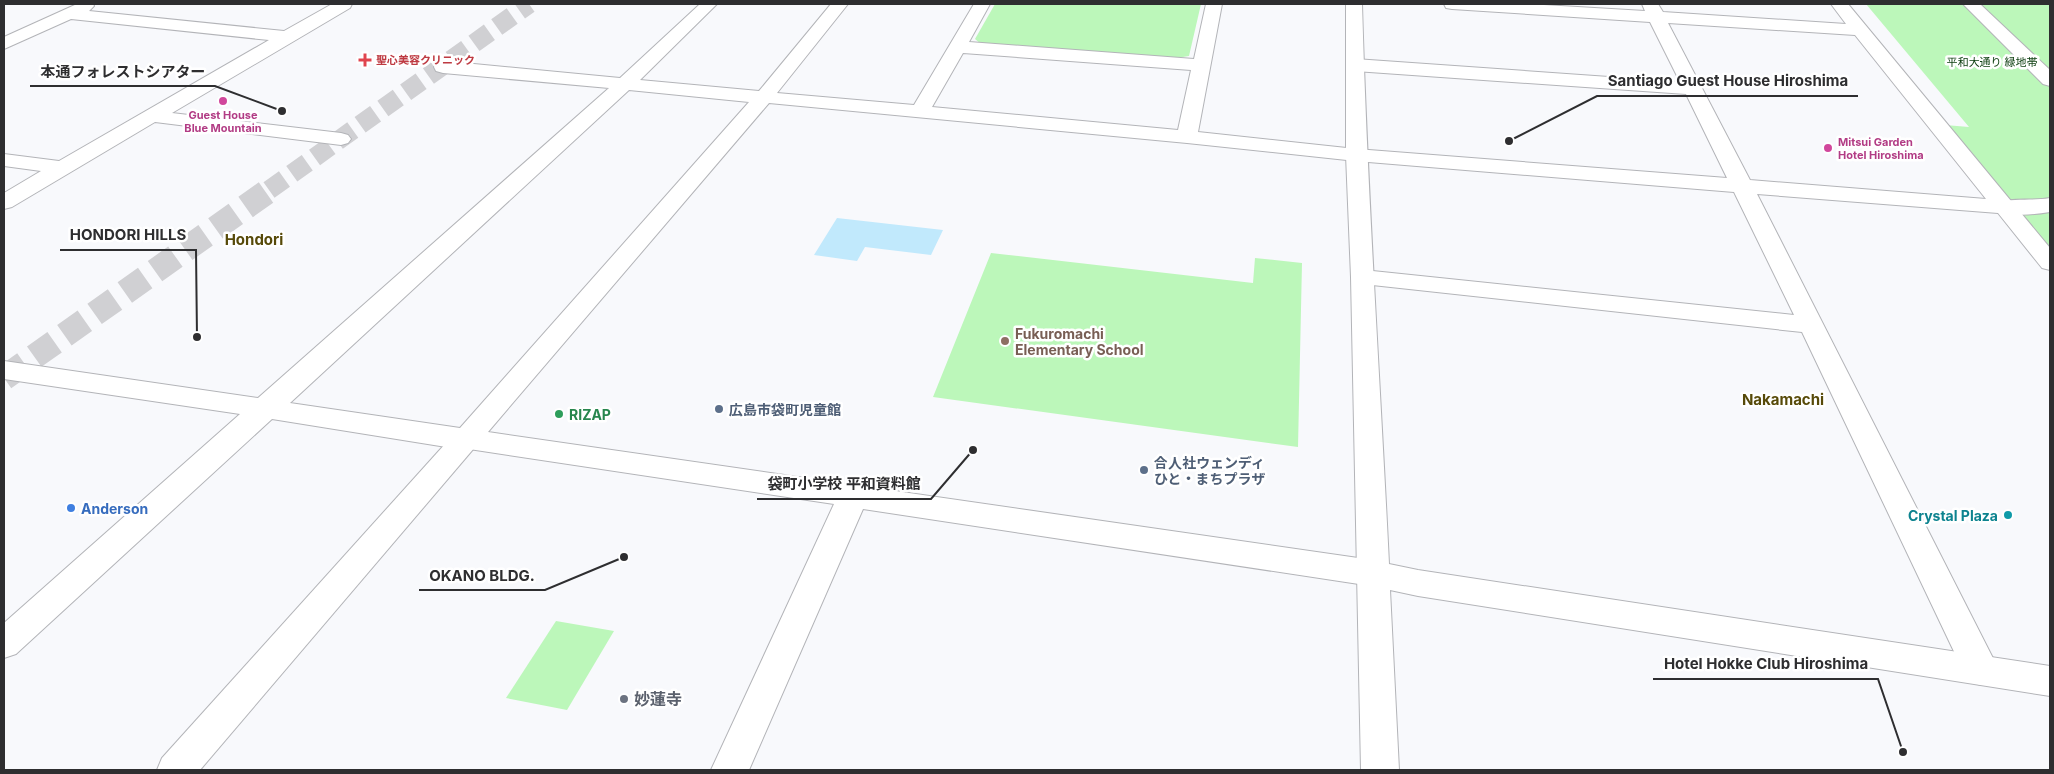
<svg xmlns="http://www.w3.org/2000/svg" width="2054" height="774" viewBox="0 0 2054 774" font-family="Inter,'Noto Sans JP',sans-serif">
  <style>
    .green { fill: #bcf7ba }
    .water { fill: #c1e9fc }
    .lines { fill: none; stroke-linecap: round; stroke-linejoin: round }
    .pedestrian-tunnel-far1 { stroke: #d0d0d3; stroke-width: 19; stroke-dasharray: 19 9; stroke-linecap: butt }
    .pedestrian-tunnel { stroke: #d0d0d3; stroke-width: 25; stroke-dasharray: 25 12; stroke-linecap: butt }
    .minor-casing { stroke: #b3b4b8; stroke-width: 2 }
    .tertiary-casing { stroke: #b3b4b8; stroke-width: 2 }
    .minor { fill: #fff; fill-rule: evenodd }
    .tertiary { fill: #fff; fill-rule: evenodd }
    .health-dot { fill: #e0444e; stroke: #fff; stroke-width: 2 }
    .hotel-dot { fill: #d1479c; stroke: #fff; stroke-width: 2 }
    .education-dot { fill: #8d6e63; stroke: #fff; stroke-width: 2 }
    .service-dot { fill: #5c6f8a; stroke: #fff; stroke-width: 2 }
    .leisure-dot { fill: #2e9e5b; stroke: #fff; stroke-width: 2 }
    .shop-dot { fill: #3f7fe0; stroke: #fff; stroke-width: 2 }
    .culture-dot { fill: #0f9aa8; stroke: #fff; stroke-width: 2 }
    .worship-dot { fill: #6b7280; stroke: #fff; stroke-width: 2 }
    .labels { text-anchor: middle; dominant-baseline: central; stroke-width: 5; stroke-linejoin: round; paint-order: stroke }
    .far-health-label { font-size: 11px; font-weight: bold; fill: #be3a42; stroke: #fff; text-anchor: start }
    .far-park-label { font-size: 11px; fill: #093b0c; stroke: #fff }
    .far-hotel-label { font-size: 11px; font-weight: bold; fill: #b23c85; stroke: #fff }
    .education-label { font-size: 14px; font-weight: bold; fill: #785e54; stroke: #fff; text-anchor: start }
    .service-label { font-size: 14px; font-weight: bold; fill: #4e5e75; stroke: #fff; text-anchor: start }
    .leisure-label { font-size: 14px; font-weight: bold; fill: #27864d; stroke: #fff; text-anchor: start }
    .shop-label { font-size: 14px; font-weight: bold; fill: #366cbe; stroke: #fff; text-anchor: start }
    .culture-label { font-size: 14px; font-weight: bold; fill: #0d838f; stroke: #fff; text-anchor: end }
    .neighbourhood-label { font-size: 15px; font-weight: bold; fill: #574a09; stroke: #fff }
    .near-worship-label { font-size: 16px; font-weight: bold; fill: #5b616d; stroke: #fff; text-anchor: start }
    .leader { fill: none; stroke: #2e2e30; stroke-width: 2 }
    .callout-dot { fill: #2e2e30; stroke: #fff; stroke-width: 2 }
    .callout-label { font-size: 15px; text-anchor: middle; font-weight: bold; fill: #2e2e30; stroke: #fff; stroke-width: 5; stroke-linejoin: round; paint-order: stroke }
  </style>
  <rect width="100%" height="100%" fill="#f8f9fc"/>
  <g class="green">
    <path d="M 995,4 L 1201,4 L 1189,56 L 1177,58 L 981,44 L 975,39 Z"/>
    <path d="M 1866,4 L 2050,4 L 2050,248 L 1945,125 L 1969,127 Z"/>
    <path d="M 991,253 L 1253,283 L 1255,258 L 1302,263 L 1298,447 L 933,397 Z"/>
    <path d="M 556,621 L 614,631 L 567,710 L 506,698 Z"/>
  </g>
  <path class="water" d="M 837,218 L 943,230 L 931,255 L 865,247 L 857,261 L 814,255 Z"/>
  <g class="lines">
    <path class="pedestrian-tunnel-far1" d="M 269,190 L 529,4"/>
    <path class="pedestrian-tunnel" d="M 4,378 L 271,189"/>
    <g class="minor-casing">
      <g id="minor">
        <path d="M 77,4 L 93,4 L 94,6 L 89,11 L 284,31 L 332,4 L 352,4 L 350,8 L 172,113 L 341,133 L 348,135 L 351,139 L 348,143 L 341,145 L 155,122 L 12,207 L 4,209 L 4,193 L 41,171 L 4,166 L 4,154 L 59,161 L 269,40 L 71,19 L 4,49 L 4,37 Z"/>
        <path d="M 700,4 L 717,4 L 640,80 L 759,91 L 831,4 L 848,4 L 777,93 L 914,105 L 974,4 L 990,4 L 969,42 L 1194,59 L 1206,4 L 1222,4 L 1198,132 L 1356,149 L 1727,178 L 1686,94 L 1355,71 L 1349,69 L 1346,65 L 1349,61 L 1355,59 L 1680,82 L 1650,22 L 1452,9 L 1446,8 L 1444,4 L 1527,4 L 1645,11 L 1642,4 L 1658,4 L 1663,12 L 1846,24 L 1831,4 L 1848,4 L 2050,248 L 2050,270 L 2042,268 L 1998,213 L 1757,194 L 1999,670 L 1994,681 L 1981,685 L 1968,681 L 1802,332 L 1363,284 L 1354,282 L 1351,277 L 1354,272 L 1363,270 L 1794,315 L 1734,192 L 1356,161 L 1187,143 L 769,103 L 488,432 L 1372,560 L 1384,564 L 1388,573 L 1384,582 L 1372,586 L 863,509 L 749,770 L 711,770 L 834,504 L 469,449 L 465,450 L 272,419 L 16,654 L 4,658 L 4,623 L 240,414 L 4,379 L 4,361 L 258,398 L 609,88 L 443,73 L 436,71 L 434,67 L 436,63 L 443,61 L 620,78 ZM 1668,23 L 1855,35 L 1986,199 L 1750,180 ZM 963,53 L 1191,70 L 1178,130 L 932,107 ZM 629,90 L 749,102 L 460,428 L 290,403 Z"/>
      </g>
    </g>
    <g class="tertiary-casing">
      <g id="tertiary">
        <path d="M 1346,4 L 1362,4 C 1367,191 1380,377 1389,564 L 1418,570 L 2050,666 L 2050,696 L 1418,596 L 1390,590 L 1399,770 L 1361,770 L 1351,277 L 1346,155 Z"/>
        <path d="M 1963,4 L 1980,4 L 2050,70 L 2050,86 L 2043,84 Z"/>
        <path d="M 2050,198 L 2050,212 C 2033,215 2015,216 1997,212 L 1994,207 L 1997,202 C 2014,198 2032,201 2050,198 Z"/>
        <path d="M 465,430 L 475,433 L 480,440 L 475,447 L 200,770 L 157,770 L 162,758 L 455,433 Z"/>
      </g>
    </g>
    <use href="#minor" class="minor"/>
    <use href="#tertiary" class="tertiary"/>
  </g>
  <path class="health-dot" d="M362.5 52.5h5v5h5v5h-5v5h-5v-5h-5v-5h5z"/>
  <g class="hotel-dot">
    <circle cx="223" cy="101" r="5"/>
    <circle cx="1828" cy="148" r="5"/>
  </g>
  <circle class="education-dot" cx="1005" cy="341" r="5"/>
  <g class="service-dot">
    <circle cx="719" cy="409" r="5"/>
    <circle cx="1144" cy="470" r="5"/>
  </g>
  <circle class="leisure-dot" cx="559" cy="414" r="5"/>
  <circle class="shop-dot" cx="71" cy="508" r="5"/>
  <circle class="culture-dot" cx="2008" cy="515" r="5"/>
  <circle class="worship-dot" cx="624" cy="699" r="5"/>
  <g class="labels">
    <g class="far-health-label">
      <text x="376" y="60">聖心美容クリニック</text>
    </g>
    <g class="far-park-label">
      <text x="1992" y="62">平和大通り 緑地帯</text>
    </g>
    <g class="far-hotel-label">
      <text x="223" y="115">Guest House<tspan x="223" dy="13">Blue Mountain</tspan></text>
      <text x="1838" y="142" text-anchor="start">Mitsui Garden<tspan x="1838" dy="13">Hotel Hiroshima</tspan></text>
    </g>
    <g class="education-label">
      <text x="1015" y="333">Fukuromachi<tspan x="1015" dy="16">Elementary School</tspan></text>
    </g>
    <g class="service-label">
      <text x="729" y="409">広島市袋町児童館</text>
      <text x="1154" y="462">合人社ウェンディ<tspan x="1154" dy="16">ひと・まちプラザ</tspan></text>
    </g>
    <g class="leisure-label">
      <text x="569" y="414">RIZAP</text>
    </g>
    <g class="shop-label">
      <text x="81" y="508">Anderson</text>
    </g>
    <g class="culture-label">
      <text x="1998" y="515">Crystal Plaza</text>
    </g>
    <g class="neighbourhood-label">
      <text x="254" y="239">Hondori</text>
      <text x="1783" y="399">Nakamachi</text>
    </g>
    <g class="near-worship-label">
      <text x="634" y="699">妙蓮寺</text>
    </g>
  </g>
  <path class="leader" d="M282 111L215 86H30M1509 141L1597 96H1858M197 337L196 250H60M973 450L931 499H757M624 557L545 590H419M1903 752L1878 679H1653"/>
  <g class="callout-dot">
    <circle cx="282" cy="111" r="5"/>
    <circle cx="1509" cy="141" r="5"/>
    <circle cx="197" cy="337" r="5"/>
    <circle cx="973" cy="450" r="5"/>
    <circle cx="624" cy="557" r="5"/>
    <circle cx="1903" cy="752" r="5"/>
  </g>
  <g class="callout-label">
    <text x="123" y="77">本通フォレストシアター</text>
    <text x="1728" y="86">Santiago Guest House Hiroshima</text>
    <text x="128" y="240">HONDORI HILLS</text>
    <text x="844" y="489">袋町小学校 平和資料館</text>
    <text x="482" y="581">OKANO BLDG.</text>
    <text x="1766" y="669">Hotel Hokke Club Hiroshima</text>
  </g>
  <rect width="2054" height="774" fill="none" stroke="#2e2e30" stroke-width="10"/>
</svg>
